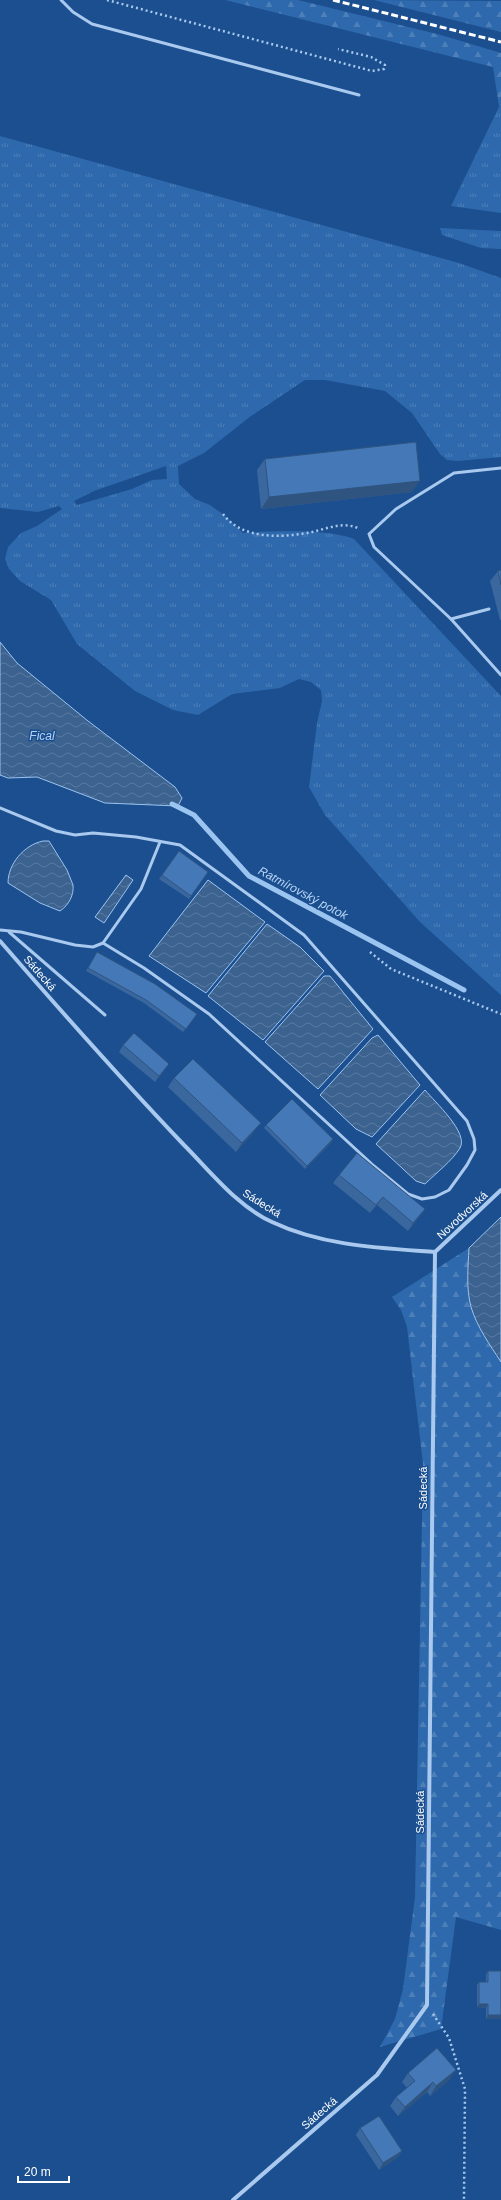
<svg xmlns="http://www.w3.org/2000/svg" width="501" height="2200" viewBox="0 0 501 2200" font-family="Arial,sans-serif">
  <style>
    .grass { fill: url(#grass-tufts); fill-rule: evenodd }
    .forest { fill: url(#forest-firs) }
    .water { fill: url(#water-waves); stroke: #9cc4f0 }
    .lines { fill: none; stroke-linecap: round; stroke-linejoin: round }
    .stream { stroke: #9cc4f0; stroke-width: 5 }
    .path { stroke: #a9c9ee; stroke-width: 2.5; stroke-dasharray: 2 3; stroke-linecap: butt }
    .lane { stroke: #a9c9ee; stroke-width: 3 }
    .street { stroke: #a9c9ee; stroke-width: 4 }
    .rail { stroke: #fff; stroke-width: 3; stroke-dasharray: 7 3; stroke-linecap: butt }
    .wall { fill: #3a679d }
    .shaded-wall { fill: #305480 }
    .building { fill: #4478b7; stroke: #305480 }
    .labels { text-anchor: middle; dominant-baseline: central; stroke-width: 3; stroke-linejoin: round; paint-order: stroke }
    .street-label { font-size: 11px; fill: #fff; stroke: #1b4f8f }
    .water-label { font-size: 12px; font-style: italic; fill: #b5d3f5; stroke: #1b4f8f }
  </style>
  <defs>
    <pattern id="grass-tufts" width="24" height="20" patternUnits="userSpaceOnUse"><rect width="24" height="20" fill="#2e69ad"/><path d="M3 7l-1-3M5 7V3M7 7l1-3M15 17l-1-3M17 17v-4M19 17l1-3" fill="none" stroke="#4d80b9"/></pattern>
    <pattern id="forest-firs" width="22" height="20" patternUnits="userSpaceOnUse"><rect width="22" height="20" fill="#2e69ad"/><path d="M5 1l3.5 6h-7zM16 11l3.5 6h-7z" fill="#4d80b9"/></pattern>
    <pattern id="water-waves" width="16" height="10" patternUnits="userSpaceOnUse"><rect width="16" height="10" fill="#3c6290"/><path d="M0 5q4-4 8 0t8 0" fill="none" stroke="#597aa1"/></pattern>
  </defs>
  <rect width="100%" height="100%" fill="#1b4f8f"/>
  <g class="grass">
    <path d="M 501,106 L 501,213 L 451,206 L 499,107 Z"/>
    <path d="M 0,136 L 459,263 L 501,278 L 501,457 L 458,461 L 447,460 L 440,454 L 412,413 L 385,391 L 325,380 L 305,380 L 251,416 L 204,453 L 178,466 L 179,484 L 195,499 L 210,505 L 224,515 L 243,533 C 274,531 327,529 354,539 L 501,696 L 501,995 L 420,922 L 325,815 L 309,787 L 317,723 L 322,701 L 321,690 L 311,682 L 299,679 L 280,688 L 232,694 L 198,715 L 173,710 L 135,691 L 77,644 L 51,600 L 20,581 L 9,569 L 5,559 L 8,547 L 21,533 L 37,526 L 62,509 L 59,506 L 38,512 L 0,508 ZM 166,466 L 167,479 L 152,480 L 132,489 L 77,505 L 74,501 L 94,491 Z"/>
    <path d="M 440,228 L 501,231 L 501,249 L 481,248 L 442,235 Z"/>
  </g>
  <g class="forest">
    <path d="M 225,0 L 298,0 L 441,35 L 501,53 L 501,106 L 499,107 L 493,67 Z"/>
    <path d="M 374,0 L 501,1 L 501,32 Z"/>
    <path d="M 469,1248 C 468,1267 466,1289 471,1307 C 477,1327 490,1345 501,1362 L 501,1930 L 456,1917 L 441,2029 L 380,2047 L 395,2019 L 403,1989 L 415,1897 L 423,1464 L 407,1327 L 401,1310 L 392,1297 Z"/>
  </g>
  <g class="water">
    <path d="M 0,642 L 17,663 L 88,721 L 175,787 L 182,798 L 178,806 L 105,803 L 37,777 L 8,778 L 0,775 Z"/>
    <path d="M 43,841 L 49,841 L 67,870 L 73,885 C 74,895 69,905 60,911 L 40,903 L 8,883 C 8,864 24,845 43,841 Z"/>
    <path d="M 126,875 L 133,880 L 104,923 L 95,917 Z"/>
    <path d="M 208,880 L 265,922 L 206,993 L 149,956 Z"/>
    <path d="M 267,924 L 300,947 L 324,971 L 263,1040 L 208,996 Z"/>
    <path d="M 324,976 L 330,976 L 373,1029 L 318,1089 L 265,1042 Z"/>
    <path d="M 378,1035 L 420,1085 L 372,1137 L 356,1129 L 320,1095 L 372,1038 Z"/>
    <path d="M 425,1090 C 435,1102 469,1133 460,1148 C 452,1161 436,1173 425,1184 L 416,1181 L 376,1144 Z"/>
    <path d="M 501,1217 L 501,1362 C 490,1345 477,1327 471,1307 C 466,1289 468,1267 469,1248 Z"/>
  </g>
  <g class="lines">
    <path class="stream" d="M 172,804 L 194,815 L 249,876 L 464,990"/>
    <g class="path">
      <path d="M 107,0 L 372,71 L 384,69 L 385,65 L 371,57 L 338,49"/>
      <path d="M 223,514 C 242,540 283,538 312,532 C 329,528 344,521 360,529"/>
      <path d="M 370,952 L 391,969 L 501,1014"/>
      <path d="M 433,2014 L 449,2038 L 465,2089 L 464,2200"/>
    </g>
    <g class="lane">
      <path d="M 61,0 L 73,12 L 92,24 L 359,95"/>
      <path d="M 501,468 L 454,473 L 396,509 L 369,534 L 374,547 L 451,619 L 501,675"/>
      <path d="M 451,619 L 489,609"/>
      <path d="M 0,808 L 56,831 L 75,835 L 93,833 L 136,837 L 180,845 L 304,935 L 467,1121 L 474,1139 L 475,1150 L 467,1165 L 449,1190 L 435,1197 L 422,1199 L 408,1194 L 374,1166 L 209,1014 L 144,968 L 103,943"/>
      <path d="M 0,930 L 21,932 L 75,945 L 93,947 L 103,943 L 141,889 L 160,842"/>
      <path d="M 9,932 L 105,1015"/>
    </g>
    <g class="street">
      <path d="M 0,941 C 60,1010 121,1079 184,1145 C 210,1171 238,1207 272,1222 C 323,1246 380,1248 435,1252"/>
      <path d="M 435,1252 L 501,1190"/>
      <path d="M 233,2200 L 377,2075 L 427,2005 L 435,1252"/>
    </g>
    <path class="rail" d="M 333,0 L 501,42"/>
  </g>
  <g class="wall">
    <path d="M 265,459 L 412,492 L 261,509 L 257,470 Z"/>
    <path d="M 501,570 L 501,620 L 500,620 L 490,581 L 498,571 Z"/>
    <path d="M 179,851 L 208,872 L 189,899 L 159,879 Z"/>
    <path d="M 97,952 L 197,1014 L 183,1032 L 144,1003 L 86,971 Z"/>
    <path d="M 123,1045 L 165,1070 L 155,1082 L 119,1052 Z"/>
    <path d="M 174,1078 L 254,1132 L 236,1152 L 168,1087 Z"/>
    <path d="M 266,1125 L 333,1139 L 331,1143 L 305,1169 L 264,1128 Z"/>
    <path d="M 339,1175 L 425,1209 L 419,1217 L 408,1231 L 377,1205 L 370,1213 L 333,1183 Z"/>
    <path d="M 488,1971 L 501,2019 L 486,2019 L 486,2008 L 477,2007 L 477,1985 L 479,1982 L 486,1982 L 486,1974 Z"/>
    <path d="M 408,2073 L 450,2079 L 430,2096 L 427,2092 L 398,2116 L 390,2106 L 396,2097 L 407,2088 L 402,2082 Z"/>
    <path d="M 360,2128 L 402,2151 L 398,2157 L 379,2170 L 356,2135 Z"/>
  </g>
  <g class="shaded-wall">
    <path d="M 420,481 L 412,492 L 261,509 L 269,497 Z"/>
    <path d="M 169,1064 L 165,1070 L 155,1082 L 159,1076 Z"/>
    <path d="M 261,1123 L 254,1132 L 236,1152 L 242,1143 Z"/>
    <path d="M 333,1139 L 331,1143 L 305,1169 L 307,1166 Z"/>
    <path d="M 383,1197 L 377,1205 L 370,1213 L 376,1205 Z"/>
    <path d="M 425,1209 L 419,1217 L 408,1231 L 413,1223 Z"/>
    <path d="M 479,2004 L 488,2004 L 486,2008 L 477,2007 Z"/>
    <path d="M 488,2015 L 501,2015 L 501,2019 L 486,2019 Z"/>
    <path d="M 456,2070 L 450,2079 L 430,2096 L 436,2086 Z"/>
    <path d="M 433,2082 L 427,2092 L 398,2116 L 405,2107 Z"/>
    <path d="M 402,2151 L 398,2157 L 379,2170 L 383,2163 Z"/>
  </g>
  <g class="building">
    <path d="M 416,442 L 420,481 L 269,497 L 265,459 Z"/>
    <path d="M 501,570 L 501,585 L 498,571 Z"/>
    <path d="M 179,851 L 208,872 L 191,896 L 162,875 Z"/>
    <path d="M 97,952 L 155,984 L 197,1014 L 186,1029 L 146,1000 L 88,968 Z"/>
    <path d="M 134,1033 L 169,1064 L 159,1076 L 123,1045 Z"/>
    <path d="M 193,1059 L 261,1123 L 242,1143 L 174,1078 Z"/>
    <path d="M 292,1099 L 333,1139 L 307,1166 L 266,1125 Z"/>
    <path d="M 357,1153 L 425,1209 L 413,1223 L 383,1197 L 376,1205 L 339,1175 Z"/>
    <path d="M 488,1971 L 501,1971 L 501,2015 L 488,2015 L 488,2004 L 479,2004 L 479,1982 L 488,1982 Z"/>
    <path d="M 437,2048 L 456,2070 L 436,2086 L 433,2082 L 405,2107 L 396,2097 L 415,2081 L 408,2073 Z"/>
    <path d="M 379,2116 L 402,2151 L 383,2163 L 360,2128 Z"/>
  </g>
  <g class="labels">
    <g class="street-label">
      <text transform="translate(40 973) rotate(49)">Sádecká</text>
      <text transform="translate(262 1203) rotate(32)">Sádecká</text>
      <text transform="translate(462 1215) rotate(-43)">Novodvorská</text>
      <text transform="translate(423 1488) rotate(-90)">Sádecká</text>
      <text transform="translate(420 1812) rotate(-90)">Sádecká</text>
      <text transform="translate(319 2113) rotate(-41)">Sádecká</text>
    </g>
    <g class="water-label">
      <text x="42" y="736">Fical</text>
      <text transform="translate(303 893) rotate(28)">Ratmírovský potok</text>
    </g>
  </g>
  <path d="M18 2176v6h51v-6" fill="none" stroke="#ffffff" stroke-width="2"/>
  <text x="24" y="2176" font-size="12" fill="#ffffff" stroke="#1b4f8f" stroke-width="3" paint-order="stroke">20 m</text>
</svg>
